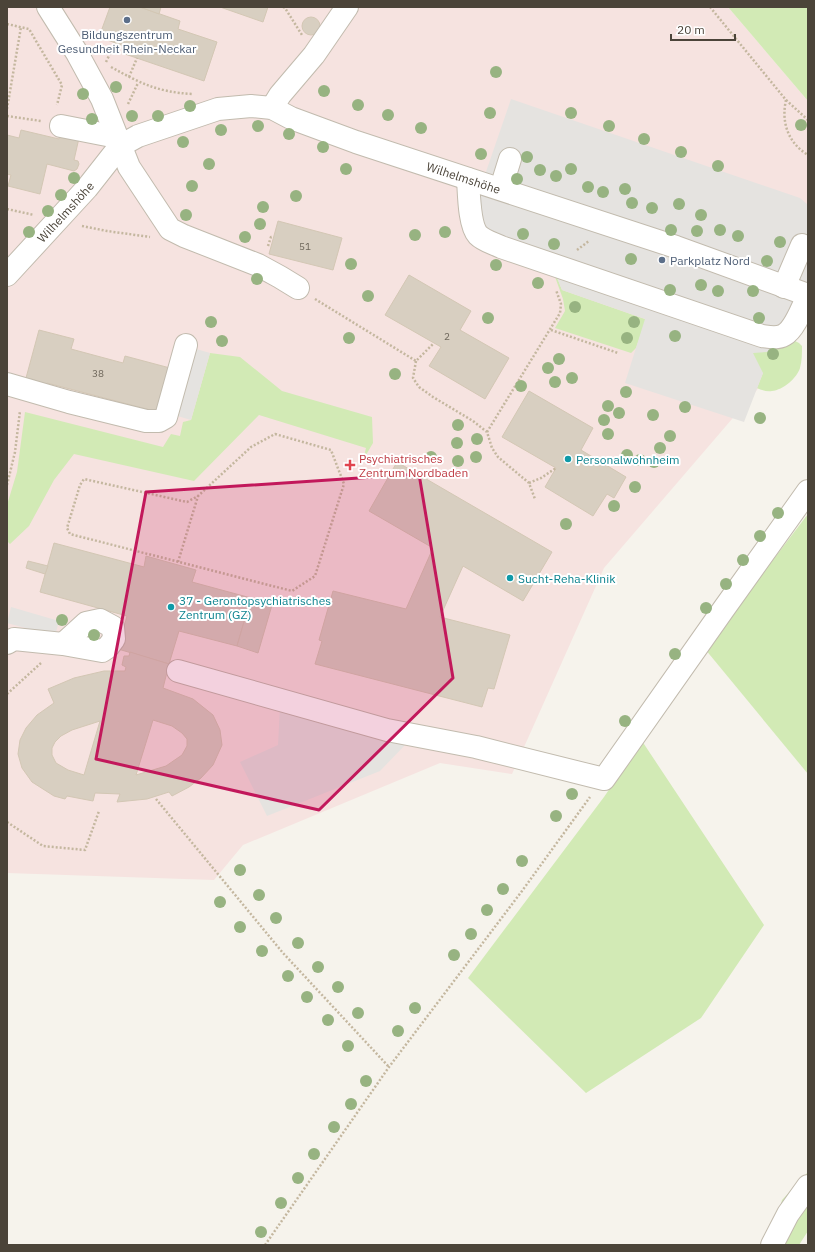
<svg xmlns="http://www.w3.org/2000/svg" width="815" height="1252" viewBox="0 0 815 1252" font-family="'IBM Plex Sans',sans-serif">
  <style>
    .medical { fill: #f6e3e0 }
    .green { fill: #d2eab5 }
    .parking { fill: #e5e3e0 }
    .building { fill: #d8cfc1; stroke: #d3c7b4; fill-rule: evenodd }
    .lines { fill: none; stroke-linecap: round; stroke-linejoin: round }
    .minor-casing { stroke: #c2bbae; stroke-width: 24 }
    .path { stroke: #c4b79f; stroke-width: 2.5; stroke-dasharray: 2 2; stroke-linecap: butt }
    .minor { stroke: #fff; stroke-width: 22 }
    .tree { fill: #97b381 }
    .marked { fill: #c2185b; fill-opacity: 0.2; stroke: #c2185b; stroke-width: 3; stroke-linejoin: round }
    .service-dot { fill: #5c6f8a; stroke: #fff; stroke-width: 1.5 }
    .culture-dot { fill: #0f9aa8; stroke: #fff; stroke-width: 1.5 }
    .health-dot { fill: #e0444e; stroke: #fff; stroke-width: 1.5 }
    .labels { text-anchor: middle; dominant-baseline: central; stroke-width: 4; stroke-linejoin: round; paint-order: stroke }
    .number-label { font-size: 10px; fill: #6e675b }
    .service-label { font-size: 12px; fill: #4e5e75; stroke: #fff }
    .street-label { font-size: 12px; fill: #4b4439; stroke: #fff }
    .health-label { font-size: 12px; fill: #be3a42; stroke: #fff; text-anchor: start }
    .culture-label { font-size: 12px; fill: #0d838f; stroke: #fff; text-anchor: start }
  </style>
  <rect width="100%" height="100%" fill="#f6f3ec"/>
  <path class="medical" d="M 7,7 L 728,7 L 808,101 L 808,321 L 792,341 L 781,362 L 604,568 L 512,774 L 440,763 L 243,845 L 214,880 L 7,873 Z"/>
  <g class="green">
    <path d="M 728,7 L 808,7 L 808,101 Z"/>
    <path d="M 554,274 L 556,275 L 562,290 L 645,319 L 779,347 L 795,341 L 799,343 L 802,346 C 802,353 802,361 800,368 C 797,378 783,390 772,391 C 767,392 761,390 757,388 L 763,373 L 642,331 L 636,348 L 631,353 L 555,328 L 565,311 L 563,299 Z"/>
    <path d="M 210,353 L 240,357 L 282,391 L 372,417 L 373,443 L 363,460 L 366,448 L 259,415 L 194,481 L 74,454 L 54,480 L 29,526 L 10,544 L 7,541 L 7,505 L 17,472 L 25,412 L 163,447 L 171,434 L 180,436 L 183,422 L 191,420 Z"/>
    <path d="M 808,514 L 808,774 L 705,649 Z"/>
    <path d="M 642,741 L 764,925 L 701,1018 L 586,1093 L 468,978 L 604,797 Z"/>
    <path d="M 808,1172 L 808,1231 L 799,1245 L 766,1245 L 773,1233 L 782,1200 Z"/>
  </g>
  <g class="parking">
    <path d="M 511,99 L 800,198 L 808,205 L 808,312 L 779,347 L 767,352 L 753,353 L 763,373 L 744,422 L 625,383 L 645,319 L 562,290 L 556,275 L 467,227 Z"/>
    <path d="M 193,348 L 210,353 L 191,420 L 174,415 Z"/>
    <path d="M 11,607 L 59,621 L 55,636 L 7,623 Z"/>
    <path d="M 280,706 L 407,743 L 380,771 L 267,816 L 240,762 L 278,745 Z"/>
  </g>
  <g class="building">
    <path d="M 110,7 L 140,7 L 180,21 L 178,29 L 217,42 L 204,81 L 122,53 L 124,46 L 99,37 Z"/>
    <path d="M 140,7 L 161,7 L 159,14 Z"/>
    <path d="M 220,7 L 268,7 L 263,22 Z"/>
    <circle cx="311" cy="26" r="9"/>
    <path d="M 21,130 L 59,139 L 60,133 L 79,138 L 74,160 L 78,161 L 79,164 L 77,169 L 74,171 L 47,164 L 40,194 L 8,186 L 11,175 L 7,174 L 7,135 L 19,138 Z"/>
    <path d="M 278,221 L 342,238 L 333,270 L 269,254 Z"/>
    <path d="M 409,275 L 471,311 L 460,330 L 509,358 L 485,399 L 429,366 L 441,347 L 385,315 Z"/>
    <path d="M 39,330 L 74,339 L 71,349 L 123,363 L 125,356 L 170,368 L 158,412 L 47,383 L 45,390 L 33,386 L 35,380 L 26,378 Z"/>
    <path d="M 529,391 L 593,428 L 581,450 L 626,477 L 614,498 L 607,494 L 593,516 L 545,487 L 556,468 L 502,437 Z"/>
    <path d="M 397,462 L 552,552 L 523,601 L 463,566 L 440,617 L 510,635 L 494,689 L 488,688 L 482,707 L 315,664 L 322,641 L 319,640 L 333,591 L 406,609 L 433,548 L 369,511 Z"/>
    <path d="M 54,543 L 144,567 L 146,556 L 196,570 L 192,582 L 251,598 L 237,646 L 179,631 L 169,664 L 118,649 L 127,616 L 40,592 Z"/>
    <path d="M 28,561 L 48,566 L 45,574 L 26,568 Z"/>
    <path d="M 251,598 L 272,605 L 258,653 L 237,646 Z"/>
    <path d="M 130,652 L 169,664 L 163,688 L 193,699 L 213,715 L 220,730 L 222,745 L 213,765 L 201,778 L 189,787 L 172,796 L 169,792 L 147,799 L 117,802 L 120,794 L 95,793 L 93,801 L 67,796 L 65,799 L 54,796 L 32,782 L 22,768 L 18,754 L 20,740 L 26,728 L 37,715 L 54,703 L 48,689 L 74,678 L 104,671 L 125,671 L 126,667 L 122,665 L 124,656 L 129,656 ZM 153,720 L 172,726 L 182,733 L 187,739 L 187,746 L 182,755 L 166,766 L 136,775 ZM 100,721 L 84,775 L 68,770 L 56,763 L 52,755 L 52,748 L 55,742 L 61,736 L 72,730 Z"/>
  </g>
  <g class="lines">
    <g class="minor-casing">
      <g id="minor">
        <path d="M 48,7 L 77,53 L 102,99 L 129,167 L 170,229 L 184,236 L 258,265 L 280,277 L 298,288"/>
        <path d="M 272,108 L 280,95 L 314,55 L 347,7"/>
        <path d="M 61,126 L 117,137"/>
        <path d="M 468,179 C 469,193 469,225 478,235 C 484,241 493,243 501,247 L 762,336 C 769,337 777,339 784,335 C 795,329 803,306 808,295"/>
        <path d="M 501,188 L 510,159"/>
        <path id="s1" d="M 7,275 L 87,188 L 120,146 L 138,136 L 218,109 L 251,106 L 272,108 L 291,118 L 356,142 L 676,247 L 808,295"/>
        <path d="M 784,287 L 802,245"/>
        <path d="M 7,384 L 69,402 L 146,421 L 159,421 L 166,417 L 186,345"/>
        <path d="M 7,643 L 14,639 L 63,644 L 102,651 L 108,647 L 114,639 L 113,627 L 100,620 L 86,623 L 63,644"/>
        <path d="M 178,671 L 387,730 L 476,747 L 604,779 L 723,610 L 808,491"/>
        <path d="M 772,1245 L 788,1214 L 808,1186"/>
      </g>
    </g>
    <g class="path">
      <path d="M 283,7 L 285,8 L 302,35"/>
      <path d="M 710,7 L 786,100 C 781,122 788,143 808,155"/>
      <path d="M 7,24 L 29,29 L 62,85 L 57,105"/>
      <path d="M 106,62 L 115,43"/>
      <path d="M 111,67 C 140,83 157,92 192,94"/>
      <path d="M 129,77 L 137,58"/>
      <path d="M 786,100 L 808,120"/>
      <path d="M 128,104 L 138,83"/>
      <path d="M 7,109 L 21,27"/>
      <path d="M 7,116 L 41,121"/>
      <path d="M 7,209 L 34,215"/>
      <path d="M 82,226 L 107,231 L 150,237"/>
      <path d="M 268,246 L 271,237 L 273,237"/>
      <path d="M 577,250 L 589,241"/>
      <path d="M 315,299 L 416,361 L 434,343"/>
      <path d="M 551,330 L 618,353"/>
      <path d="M 416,361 L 413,378 L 419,387 L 433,397 L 473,421 L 487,432 L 492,448 L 498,457 L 529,483 L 535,499"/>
      <path d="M 487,432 L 560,313 L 561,304 L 556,290"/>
      <path d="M 275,434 L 331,450 L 344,484 L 315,576 L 292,591 L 70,534 L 67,528 L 80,485 L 84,479 L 187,502 L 198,496 L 251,447 Z"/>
      <path d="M 529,483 L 541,478 L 556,468"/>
      <path d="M 7,485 L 15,452 L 20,411"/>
      <path d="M 178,562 L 198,496"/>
      <path d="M 7,694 L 41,663"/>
      <path d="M 156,799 L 283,953 L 389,1067"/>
      <path d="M 7,822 L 43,846 L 85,850 L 99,811"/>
      <path d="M 265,1245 L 389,1067 L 522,891 L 590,797"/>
    </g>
    <use href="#minor" class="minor"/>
  </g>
  <g class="tree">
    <circle cx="496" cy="72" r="6"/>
    <circle cx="116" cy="87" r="6"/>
    <circle cx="324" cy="91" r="6"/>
    <circle cx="83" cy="94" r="6"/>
    <circle cx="358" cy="105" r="6"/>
    <circle cx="190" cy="106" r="6"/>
    <circle cx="490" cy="113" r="6"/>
    <circle cx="571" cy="113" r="6"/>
    <circle cx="388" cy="115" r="6"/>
    <circle cx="132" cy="116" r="6"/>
    <circle cx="158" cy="116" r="6"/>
    <circle cx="92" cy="119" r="6"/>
    <circle cx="801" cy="125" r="6"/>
    <circle cx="258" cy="126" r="6"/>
    <circle cx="609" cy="126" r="6"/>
    <circle cx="421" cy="128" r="6"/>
    <circle cx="221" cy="130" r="6"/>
    <circle cx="289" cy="134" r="6"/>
    <circle cx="644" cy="139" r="6"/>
    <circle cx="183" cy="142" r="6"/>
    <circle cx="323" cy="147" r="6"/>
    <circle cx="681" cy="152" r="6"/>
    <circle cx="481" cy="154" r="6"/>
    <circle cx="527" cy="157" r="6"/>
    <circle cx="209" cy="164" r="6"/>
    <circle cx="718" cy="166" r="6"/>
    <circle cx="346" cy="169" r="6"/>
    <circle cx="571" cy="169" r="6"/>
    <circle cx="540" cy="170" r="6"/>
    <circle cx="556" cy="176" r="6"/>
    <circle cx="74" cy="178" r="6"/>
    <circle cx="517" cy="179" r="6"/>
    <circle cx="192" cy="186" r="6"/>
    <circle cx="588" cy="187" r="6"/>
    <circle cx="625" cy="189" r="6"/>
    <circle cx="603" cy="192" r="6"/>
    <circle cx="61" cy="195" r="6"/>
    <circle cx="296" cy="196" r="6"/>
    <circle cx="632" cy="203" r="6"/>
    <circle cx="679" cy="204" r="6"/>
    <circle cx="263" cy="207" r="6"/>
    <circle cx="652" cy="208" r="6"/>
    <circle cx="48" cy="211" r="6"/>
    <circle cx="186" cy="215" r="6"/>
    <circle cx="701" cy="215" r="6"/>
    <circle cx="260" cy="224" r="6"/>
    <circle cx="671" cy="230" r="6"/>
    <circle cx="720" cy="230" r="6"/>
    <circle cx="697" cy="231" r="6"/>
    <circle cx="29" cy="232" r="6"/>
    <circle cx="445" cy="232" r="6"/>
    <circle cx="523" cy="234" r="6"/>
    <circle cx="415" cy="235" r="6"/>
    <circle cx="738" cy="236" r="6"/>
    <circle cx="245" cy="237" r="6"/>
    <circle cx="780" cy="242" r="6"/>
    <circle cx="554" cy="244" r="6"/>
    <circle cx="631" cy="259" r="6"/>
    <circle cx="767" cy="261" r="6"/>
    <circle cx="351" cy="264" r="6"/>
    <circle cx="496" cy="265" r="6"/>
    <circle cx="257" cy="279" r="6"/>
    <circle cx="538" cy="283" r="6"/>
    <circle cx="701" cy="285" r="6"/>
    <circle cx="670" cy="290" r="6"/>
    <circle cx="718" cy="291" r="6"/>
    <circle cx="753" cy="291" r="6"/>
    <circle cx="368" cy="296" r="6"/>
    <circle cx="575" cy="307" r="6"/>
    <circle cx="488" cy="318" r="6"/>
    <circle cx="759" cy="318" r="6"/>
    <circle cx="211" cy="322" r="6"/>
    <circle cx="634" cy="322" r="6"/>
    <circle cx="675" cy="336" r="6"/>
    <circle cx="349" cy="338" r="6"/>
    <circle cx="627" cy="338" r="6"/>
    <circle cx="222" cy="341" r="6"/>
    <circle cx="773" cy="354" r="6"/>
    <circle cx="559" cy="359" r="6"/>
    <circle cx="548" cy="368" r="6"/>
    <circle cx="395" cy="374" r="6"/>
    <circle cx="572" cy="378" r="6"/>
    <circle cx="555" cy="382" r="6"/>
    <circle cx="521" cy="386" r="6"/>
    <circle cx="626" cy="392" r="6"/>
    <circle cx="608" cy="406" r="6"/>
    <circle cx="685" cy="407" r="6"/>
    <circle cx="619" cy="413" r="6"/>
    <circle cx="653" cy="415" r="6"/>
    <circle cx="760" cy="418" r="6"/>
    <circle cx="604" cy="420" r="6"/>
    <circle cx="458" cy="425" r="6"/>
    <circle cx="608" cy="434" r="6"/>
    <circle cx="670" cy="436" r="6"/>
    <circle cx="477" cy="439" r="6"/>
    <circle cx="457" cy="443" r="6"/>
    <circle cx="660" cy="448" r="6"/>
    <circle cx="627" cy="455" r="6"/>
    <circle cx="431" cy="457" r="6"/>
    <circle cx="476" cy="457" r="6"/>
    <circle cx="640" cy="460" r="6"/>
    <circle cx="458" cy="461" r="6"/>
    <circle cx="654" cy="462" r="6"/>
    <circle cx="635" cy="487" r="6"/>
    <circle cx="614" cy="506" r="6"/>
    <circle cx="778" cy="513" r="6"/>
    <circle cx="566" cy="524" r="6"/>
    <circle cx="760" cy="536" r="6"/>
    <circle cx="743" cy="560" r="6"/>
    <circle cx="726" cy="584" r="6"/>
    <circle cx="706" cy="608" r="6"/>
    <circle cx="62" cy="620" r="6"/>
    <circle cx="94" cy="635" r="6"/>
    <circle cx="675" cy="654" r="6"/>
    <circle cx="625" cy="721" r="6"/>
    <circle cx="572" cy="794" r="6"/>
    <circle cx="556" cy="816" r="6"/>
    <circle cx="522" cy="861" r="6"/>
    <circle cx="240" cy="870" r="6"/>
    <circle cx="503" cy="889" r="6"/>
    <circle cx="259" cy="895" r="6"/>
    <circle cx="220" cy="902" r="6"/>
    <circle cx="487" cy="910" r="6"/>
    <circle cx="276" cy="918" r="6"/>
    <circle cx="240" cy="927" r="6"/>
    <circle cx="471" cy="934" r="6"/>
    <circle cx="298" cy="943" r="6"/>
    <circle cx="262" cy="951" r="6"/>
    <circle cx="454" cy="955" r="6"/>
    <circle cx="318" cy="967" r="6"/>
    <circle cx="288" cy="976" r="6"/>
    <circle cx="338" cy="987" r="6"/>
    <circle cx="307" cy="997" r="6"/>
    <circle cx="415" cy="1008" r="6"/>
    <circle cx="358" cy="1013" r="6"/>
    <circle cx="328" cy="1020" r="6"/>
    <circle cx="398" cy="1031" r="6"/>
    <circle cx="348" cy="1046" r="6"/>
    <circle cx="366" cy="1081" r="6"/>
    <circle cx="351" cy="1104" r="6"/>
    <circle cx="334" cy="1127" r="6"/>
    <circle cx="314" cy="1154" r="6"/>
    <circle cx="298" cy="1178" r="6"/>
    <circle cx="281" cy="1203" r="6"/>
    <circle cx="261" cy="1232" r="6"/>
  </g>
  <path class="marked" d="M 419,474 L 453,678 L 319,810 L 96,759 L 146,492 Z"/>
  <g class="service-dot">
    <circle cx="127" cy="20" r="4"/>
    <circle cx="662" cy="260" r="4"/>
  </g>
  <g class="culture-dot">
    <circle cx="568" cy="459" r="4"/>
    <circle cx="510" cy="578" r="4"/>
    <circle cx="171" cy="607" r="4"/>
  </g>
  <path class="health-dot" d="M348 459h4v4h4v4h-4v4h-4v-4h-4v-4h4z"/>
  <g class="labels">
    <g class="number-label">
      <text x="305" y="246">51</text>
      <text x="447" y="336">2</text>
      <text x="98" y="373">38</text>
    </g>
    <g class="service-label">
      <text x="127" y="34">Bildungszentrum<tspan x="127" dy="14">Gesundheit Rhein-Neckar</tspan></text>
      <text x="670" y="260" text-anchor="start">Parkplatz Nord</text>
    </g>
    <g class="street-label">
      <text stroke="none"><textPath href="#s1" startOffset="535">Wilhelmshöhe</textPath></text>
      <text stroke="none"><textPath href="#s1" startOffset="86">Wilhelmshöhe</textPath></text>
    </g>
    <g class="health-label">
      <text x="359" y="458">Psychiatrisches<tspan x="359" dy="14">Zentrum Nordbaden</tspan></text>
    </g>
    <g class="culture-label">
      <text x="576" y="459">Personalwohnheim</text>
      <text x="518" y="578">Sucht-Reha-Klinik</text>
      <text x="179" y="600">37 - Gerontopsychiatrisches<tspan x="179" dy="14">Zentrum (GZ)</tspan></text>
    </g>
  </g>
  <rect width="815" height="1252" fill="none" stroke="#4b4439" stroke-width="16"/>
  <path d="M671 34v6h64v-6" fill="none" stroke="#4b4439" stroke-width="2"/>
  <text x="677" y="34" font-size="12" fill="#4b4439" stroke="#ffffff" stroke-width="3" paint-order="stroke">20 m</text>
</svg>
